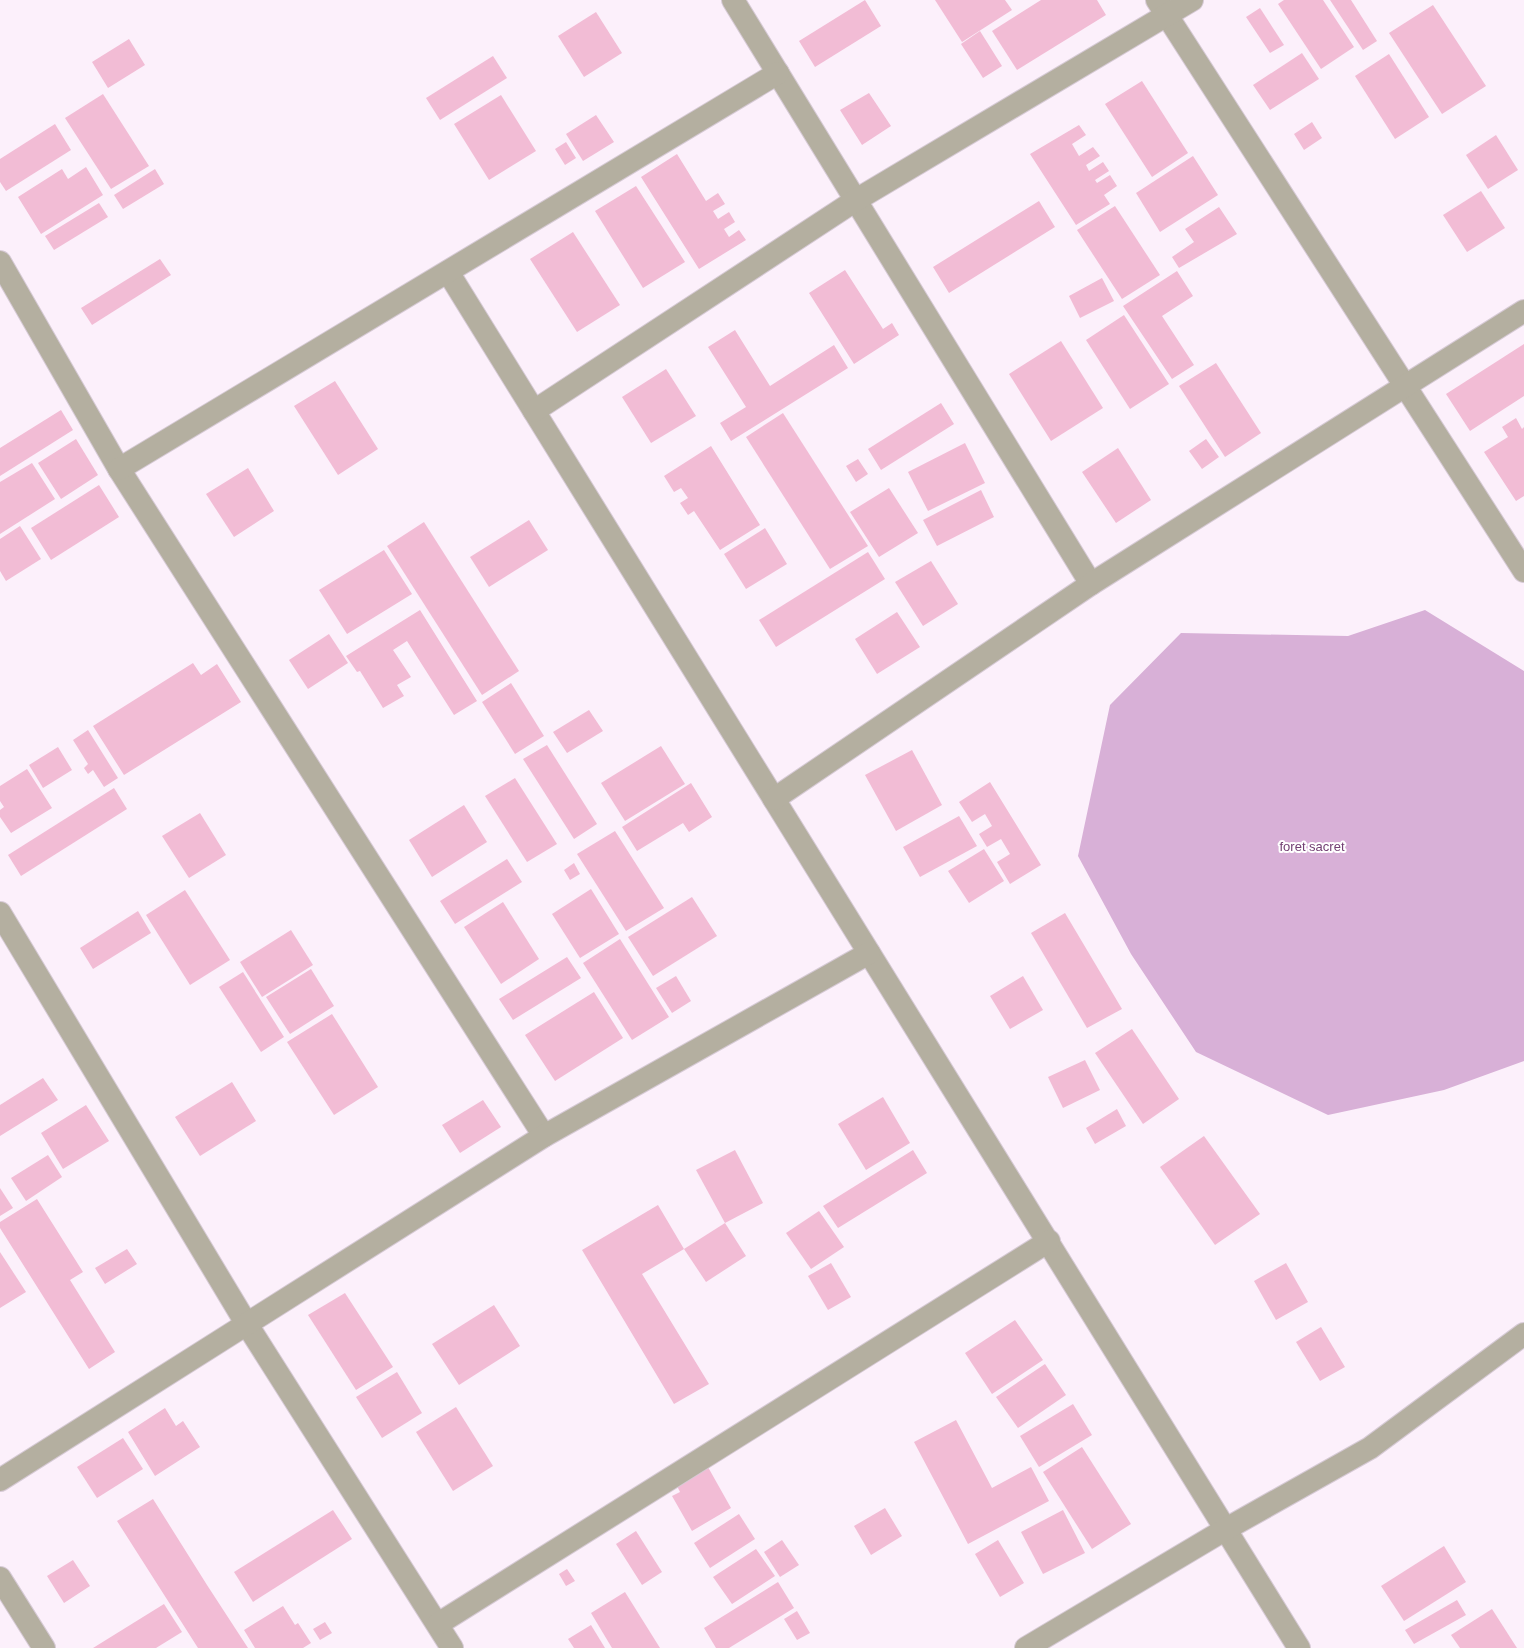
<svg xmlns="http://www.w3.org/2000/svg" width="1524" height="1648" viewBox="0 0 1524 1648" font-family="Arial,sans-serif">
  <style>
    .forest { fill: #d8b0d7 }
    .building { fill: #f2bcd5 }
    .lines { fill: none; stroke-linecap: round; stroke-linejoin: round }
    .minor-casing { stroke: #d6cad5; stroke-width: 24 }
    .minor { stroke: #b4afa0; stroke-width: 22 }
    .labels { text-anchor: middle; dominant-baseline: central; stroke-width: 4; stroke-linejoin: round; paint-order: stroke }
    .park-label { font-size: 13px; fill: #734073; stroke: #fff }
  </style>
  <rect width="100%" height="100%" fill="#fcf0fb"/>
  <path class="forest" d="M 1425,610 L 1524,671 L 1524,1061 L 1444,1090 L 1328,1115 L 1196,1052 L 1131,954 L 1078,856 L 1110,705 L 1181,633 L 1348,636 Z"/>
  <g class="building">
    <path d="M 865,0 L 881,26 L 815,67 L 799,41 Z"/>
    <path d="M 935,0 L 1005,0 L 1012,10 L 962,42 Z"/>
    <path d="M 1041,0 L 1097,0 L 1106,15 L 1017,70 L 992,31 Z"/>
    <path d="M 1284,0 L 1323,0 L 1354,47 L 1321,69 L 1278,4 Z"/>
    <path d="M 1330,0 L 1351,0 L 1377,41 L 1363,50 Z"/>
    <path d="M 1433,5 L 1486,86 L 1442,114 L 1389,33 Z"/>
    <path d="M 1260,8 L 1284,45 L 1270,53 L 1246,17 Z"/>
    <path d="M 596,12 L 622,53 L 584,77 L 558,36 Z"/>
    <path d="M 980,31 L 1002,66 L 983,78 L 961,44 Z"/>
    <path d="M 129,39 L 145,65 L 108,88 L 92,62 Z"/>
    <path d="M 1302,53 L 1319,79 L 1270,110 L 1253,85 Z"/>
    <path d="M 1389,54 L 1429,117 L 1395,139 L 1355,76 Z"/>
    <path d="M 493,56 L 507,78 L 440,120 L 426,98 Z"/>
    <path d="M 1142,81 L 1188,153 L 1152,177 L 1105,104 Z"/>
    <path d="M 869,93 L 891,126 L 862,145 L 840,110 Z"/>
    <path d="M 103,94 L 149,166 L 111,189 L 65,118 Z"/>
    <path d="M 501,95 L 536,151 L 489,180 L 454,124 Z"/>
    <path d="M 596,115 L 614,142 L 583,161 L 566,134 Z"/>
    <path d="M 1312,122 L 1322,138 L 1304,150 L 1294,134 Z"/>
    <path d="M 55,124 L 71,150 L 6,191 L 0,182 L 0,159 Z"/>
    <path d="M 1079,125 L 1086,135 L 1072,144 L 1079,156 L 1093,147 L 1100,156 L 1086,165 L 1089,171 L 1103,162 L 1109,171 L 1095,180 L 1097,183 L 1110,175 L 1117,186 L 1104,195 L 1110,204 L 1076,225 L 1030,154 Z"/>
    <path d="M 1496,135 L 1518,170 L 1488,189 L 1466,155 Z"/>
    <path d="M 566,142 L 576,158 L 565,165 L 555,149 Z"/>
    <path d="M 677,154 L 706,201 L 718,193 L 725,204 L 713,211 L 718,219 L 729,212 L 735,222 L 724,229 L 729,237 L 739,230 L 746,240 L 699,269 L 641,177 Z"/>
    <path d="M 1193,156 L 1218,195 L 1160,232 L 1136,193 Z"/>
    <path d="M 86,167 L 103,195 L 41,234 L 18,197 L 62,169 L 68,179 Z"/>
    <path d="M 155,169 L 164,184 L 123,209 L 114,195 Z"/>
    <path d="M 636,186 L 685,262 L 643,288 L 595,211 Z"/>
    <path d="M 1481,191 L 1505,228 L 1467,252 L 1443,215 Z"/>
    <path d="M 1039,201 L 1055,227 L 949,293 L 933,267 Z"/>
    <path d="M 99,203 L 108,217 L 54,250 L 45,236 Z"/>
    <path d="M 1115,206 L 1160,275 L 1122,299 L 1077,230 Z"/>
    <path d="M 1219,207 L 1237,234 L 1179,268 L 1172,257 L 1194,242 L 1185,229 Z"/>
    <path d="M 573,232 L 620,305 L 577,332 L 530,259 Z"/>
    <path d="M 160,259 L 171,275 L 92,325 L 81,308 Z"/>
    <path d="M 845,270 L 883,329 L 892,323 L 899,335 L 854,364 L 809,293 Z"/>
    <path d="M 1177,271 L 1193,296 L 1162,316 L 1194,365 L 1172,379 L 1123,306 Z"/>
    <path d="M 1102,278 L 1114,301 L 1080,318 L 1069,296 Z"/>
    <path d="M 1124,315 L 1169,384 L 1130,409 L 1086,340 Z"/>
    <path d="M 735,330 L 770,386 L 834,345 L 848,368 L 731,441 L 720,423 L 746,407 L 708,347 Z"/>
    <path d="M 1061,341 L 1103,408 L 1051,441 L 1009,374 Z"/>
    <path d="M 1524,344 L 1524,396 L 1470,431 L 1446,394 Z"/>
    <path d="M 1216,363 L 1261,433 L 1225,457 L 1179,386 Z"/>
    <path d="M 666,369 L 696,416 L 651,443 L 622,397 Z"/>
    <path d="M 335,381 L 378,449 L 338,475 L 294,406 Z"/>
    <path d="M 941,403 L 954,424 L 881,470 L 868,449 Z"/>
    <path d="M 61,410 L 73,430 L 0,476 L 0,448 Z"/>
    <path d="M 783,413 L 868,546 L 830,569 L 746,437 Z"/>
    <path d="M 1516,418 L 1522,429 L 1524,427 L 1524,496 L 1516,501 L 1484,452 L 1508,437 L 1502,427 Z"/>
    <path d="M 76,439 L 98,475 L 61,499 L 38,463 Z"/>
    <path d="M 1206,439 L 1219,457 L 1202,469 L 1189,451 Z"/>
    <path d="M 965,443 L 985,483 L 928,511 L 908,472 Z"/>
    <path d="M 711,446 L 760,525 L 720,550 L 694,511 L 688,515 L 680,503 L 688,498 L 681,488 L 674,492 L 664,476 Z"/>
    <path d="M 1118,448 L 1151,500 L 1116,523 L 1082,472 Z"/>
    <path d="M 858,459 L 868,474 L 856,482 L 846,466 Z"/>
    <path d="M 32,463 L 55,499 L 0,534 L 0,482 Z"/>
    <path d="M 248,468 L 274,511 L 234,537 L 206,494 Z"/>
    <path d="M 99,485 L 119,517 L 51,560 L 31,528 Z"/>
    <path d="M 889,488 L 918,533 L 879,557 L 850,512 Z"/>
    <path d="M 981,490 L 994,517 L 937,546 L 923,520 Z"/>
    <path d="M 529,520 L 548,550 L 489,587 L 470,557 Z"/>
    <path d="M 424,522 L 519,671 L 482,695 L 387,546 Z"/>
    <path d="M 20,526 L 41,559 L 6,581 L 0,571 L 0,539 Z"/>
    <path d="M 765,528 L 787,564 L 746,589 L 724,554 Z"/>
    <path d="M 384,550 L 412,594 L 347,634 L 319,590 Z"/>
    <path d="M 868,552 L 885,579 L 776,647 L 759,620 Z"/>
    <path d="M 931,561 L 958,604 L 923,626 L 895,582 Z"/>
    <path d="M 420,610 L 477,701 L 454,715 L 407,641 L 393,650 L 411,677 L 397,685 L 404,696 L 383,708 L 360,671 L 357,672 L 346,656 Z"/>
    <path d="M 897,612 L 920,647 L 877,674 L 855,639 Z"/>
    <path d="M 329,634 L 348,663 L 308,689 L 289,660 Z"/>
    <path d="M 193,663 L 201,675 L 217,664 L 241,702 L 124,775 L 93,726 Z"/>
    <path d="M 511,683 L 544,736 L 515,754 L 482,702 Z"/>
    <path d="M 589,710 L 603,731 L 567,753 L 553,732 Z"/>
    <path d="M 88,730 L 118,778 L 104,787 L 93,770 L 88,774 L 84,768 L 88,764 L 73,740 Z"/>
    <path d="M 547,745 L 597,824 L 574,839 L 523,759 Z"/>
    <path d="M 661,746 L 685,784 L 625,821 L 601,783 Z"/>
    <path d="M 58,747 L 72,770 L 43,788 L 29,765 Z"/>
    <path d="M 912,750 L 942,805 L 896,831 L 865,775 Z"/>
    <path d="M 27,769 L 52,808 L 11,833 L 0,817 L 0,810 L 4,807 L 0,801 L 0,786 Z"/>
    <path d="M 515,778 L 557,844 L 527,862 L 485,796 Z"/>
    <path d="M 990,782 L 1041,865 L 1010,884 L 997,862 L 1010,854 L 1001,839 L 987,847 L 979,834 L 992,826 L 985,814 L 972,822 L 959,802 Z"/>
    <path d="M 691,783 L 712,817 L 689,832 L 683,823 L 637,851 L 622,827 Z"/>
    <path d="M 114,788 L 127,809 L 21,876 L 8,855 Z"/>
    <path d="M 464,805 L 487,842 L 432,877 L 409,840 Z"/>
    <path d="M 200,813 L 226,855 L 189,878 L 162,836 Z"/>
    <path d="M 959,816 L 977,846 L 920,877 L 903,847 Z"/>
    <path d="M 615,831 L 664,908 L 626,931 L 577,854 Z"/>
    <path d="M 984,849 L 1004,881 L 969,903 L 948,871 Z"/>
    <path d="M 507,859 L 522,882 L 455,924 L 440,901 Z"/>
    <path d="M 574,863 L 580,874 L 570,880 L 564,870 Z"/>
    <path d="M 591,889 L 619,934 L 580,958 L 552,914 Z"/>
    <path d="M 185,890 L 230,960 L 190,985 L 146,915 Z"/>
    <path d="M 692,897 L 717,936 L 653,976 L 628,937 Z"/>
    <path d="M 503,902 L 539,959 L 501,984 L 464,927 Z"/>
    <path d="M 138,911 L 151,933 L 93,969 L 80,948 Z"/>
    <path d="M 1065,913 L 1122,1009 L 1087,1028 L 1031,933 Z"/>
    <path d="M 291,930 L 313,965 L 262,997 L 240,962 Z"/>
    <path d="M 620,939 L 669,1017 L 632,1040 L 583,963 Z"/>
    <path d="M 567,957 L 581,978 L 513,1020 L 499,999 Z"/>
    <path d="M 311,969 L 334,1006 L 290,1034 L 266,997 Z"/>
    <path d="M 243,972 L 284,1037 L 261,1052 L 219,987 Z"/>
    <path d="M 676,976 L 691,1001 L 672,1013 L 656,988 Z"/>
    <path d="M 1023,976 L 1043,1010 L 1010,1029 L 990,996 Z"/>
    <path d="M 594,992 L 623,1038 L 555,1081 L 525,1035 Z"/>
    <path d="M 332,1014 L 378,1087 L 334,1115 L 287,1042 Z"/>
    <path d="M 1132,1029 L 1179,1099 L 1143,1124 L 1095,1053 Z"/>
    <path d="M 1085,1060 L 1100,1090 L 1063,1108 L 1048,1077 Z"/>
    <path d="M 43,1078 L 58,1100 L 0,1136 L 0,1105 Z"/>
    <path d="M 232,1082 L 256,1121 L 200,1156 L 175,1117 Z"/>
    <path d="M 883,1097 L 910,1143 L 866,1170 L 838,1124 Z"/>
    <path d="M 483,1100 L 501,1127 L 460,1153 L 442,1125 Z"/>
    <path d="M 86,1105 L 109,1141 L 63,1169 L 41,1133 Z"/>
    <path d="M 1117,1109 L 1126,1126 L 1095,1144 L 1086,1128 Z"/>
    <path d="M 1204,1136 L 1260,1214 L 1215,1245 L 1160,1167 Z"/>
    <path d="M 735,1150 L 763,1203 L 725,1223 L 696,1170 Z"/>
    <path d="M 913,1150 L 927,1173 L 838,1228 L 823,1206 Z"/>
    <path d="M 48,1155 L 62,1177 L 26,1201 L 11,1178 Z"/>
    <path d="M 0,1188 L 13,1208 L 0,1216 Z"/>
    <path d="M 37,1199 L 83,1272 L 70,1280 L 115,1352 L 89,1369 L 0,1228 L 0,1222 Z"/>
    <path d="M 658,1205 L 684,1249 L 642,1274 L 709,1384 L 674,1404 L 582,1250 Z"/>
    <path d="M 819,1211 L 844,1247 L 811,1269 L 786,1233 Z"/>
    <path d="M 725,1223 L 746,1256 L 706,1282 L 684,1249 Z"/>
    <path d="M 127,1249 L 137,1264 L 105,1284 L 95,1268 Z"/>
    <path d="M 0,1252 L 26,1292 L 0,1308 Z"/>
    <path d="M 831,1263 L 851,1297 L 828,1310 L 808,1276 Z"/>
    <path d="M 1286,1263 L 1308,1302 L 1276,1320 L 1254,1281 Z"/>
    <path d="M 345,1293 L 393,1367 L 356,1390 L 308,1315 Z"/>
    <path d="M 494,1305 L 520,1346 L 459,1385 L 432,1344 Z"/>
    <path d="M 1015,1320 L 1043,1360 L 992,1394 L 965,1353 Z"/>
    <path d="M 1321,1327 L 1345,1367 L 1320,1381 L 1296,1342 Z"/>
    <path d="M 1045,1364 L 1066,1395 L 1018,1428 L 996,1397 Z"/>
    <path d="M 397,1372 L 422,1413 L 382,1438 L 356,1397 Z"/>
    <path d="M 1073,1404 L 1092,1435 L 1039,1467 L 1020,1436 Z"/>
    <path d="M 456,1407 L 493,1466 L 453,1491 L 416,1432 Z"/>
    <path d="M 165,1408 L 176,1426 L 183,1421 L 200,1447 L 155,1476 L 128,1432 Z"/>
    <path d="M 956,1420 L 992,1488 L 1031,1467 L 1049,1501 L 968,1544 L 914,1442 Z"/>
    <path d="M 123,1438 L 143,1469 L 97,1498 L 77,1467 Z"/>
    <path d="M 1082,1447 L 1131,1524 L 1092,1549 L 1043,1472 Z"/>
    <path d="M 704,1460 L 731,1508 L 692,1531 L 672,1496 L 680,1492 L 676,1484 Z"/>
    <path d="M 153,1499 L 207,1585 L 248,1648 L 198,1648 L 117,1521 Z"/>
    <path d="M 885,1508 L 902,1536 L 871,1555 L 854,1526 Z"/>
    <path d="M 333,1510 L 352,1539 L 253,1602 L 234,1572 Z"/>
    <path d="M 1063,1510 L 1085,1553 L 1043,1574 L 1021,1532 Z"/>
    <path d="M 739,1514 L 755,1539 L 710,1568 L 694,1543 Z"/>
    <path d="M 636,1531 L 662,1572 L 642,1585 L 616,1544 Z"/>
    <path d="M 782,1540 L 799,1565 L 780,1577 L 764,1552 Z"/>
    <path d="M 998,1540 L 1024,1583 L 1000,1597 L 975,1554 Z"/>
    <path d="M 1444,1546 L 1466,1582 L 1404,1621 L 1381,1586 Z"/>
    <path d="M 756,1549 L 775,1576 L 732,1604 L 713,1577 Z"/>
    <path d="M 73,1560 L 90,1586 L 64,1603 L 47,1576 Z"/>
    <path d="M 567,1569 L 575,1581 L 566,1586 L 559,1574 Z"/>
    <path d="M 778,1582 L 794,1608 L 729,1648 L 716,1648 L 704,1628 Z"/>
    <path d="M 625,1592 L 660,1648 L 612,1648 L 591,1613 Z"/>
    <path d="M 1457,1600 L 1466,1615 L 1414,1644 L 1405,1630 Z"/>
    <path d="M 164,1604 L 182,1632 L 156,1648 L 93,1648 Z"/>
    <path d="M 283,1606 L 295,1625 L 298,1623 L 311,1643 L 303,1648 L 255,1648 L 244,1630 Z"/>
    <path d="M 1492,1609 L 1517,1648 L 1460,1648 L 1451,1635 Z"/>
    <path d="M 797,1611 L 810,1633 L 797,1640 L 784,1619 Z"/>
    <path d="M 325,1622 L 332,1633 L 320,1640 L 313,1629 Z"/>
    <path d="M 591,1625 L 605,1648 L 574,1648 L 568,1639 Z"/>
  </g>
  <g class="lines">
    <g class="minor-casing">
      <g id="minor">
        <path d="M 733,0 L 1091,584"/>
        <path d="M 1157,0 L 1524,571"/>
        <path d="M 0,262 L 119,469 L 544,1136"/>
        <path d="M 448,272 L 1299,1648"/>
        <path d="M 534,411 L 856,200 L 1192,0"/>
        <path d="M 119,469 L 778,73"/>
        <path d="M 774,799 L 1091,584 L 1524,311"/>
        <path d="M 0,913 L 246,1323 L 452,1648"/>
        <path d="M 0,1480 L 544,1136 L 869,953"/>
        <path d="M 0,1578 L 44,1648"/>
        <path d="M 438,1624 L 1049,1241"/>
        <path d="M 1026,1648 L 1226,1529 L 1370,1448 L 1524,1334"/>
      </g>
    </g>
    <use href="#minor" class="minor"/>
  </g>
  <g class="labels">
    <g class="park-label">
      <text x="1312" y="846">foret sacret</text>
    </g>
  </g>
</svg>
